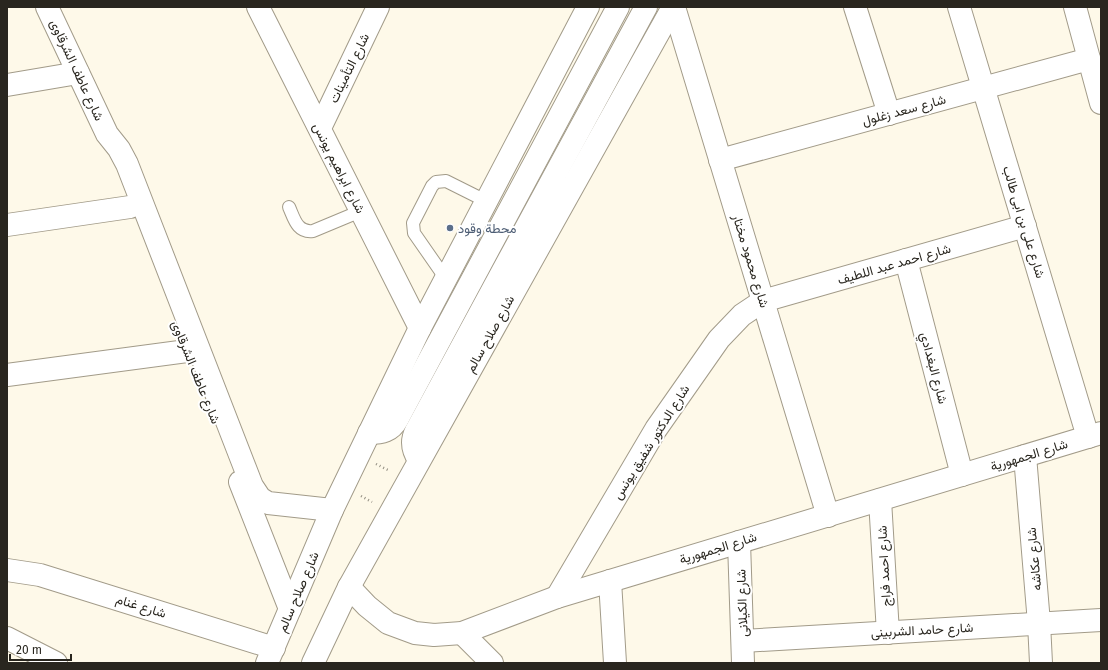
<svg xmlns="http://www.w3.org/2000/svg" width="1108" height="670" viewBox="0 0 1108 670" font-family="'Fira Sans',Vazirmatn,sans-serif">
  <style>
    .lines { fill: none; stroke-linecap: round; stroke-linejoin: round }
    .lane-casing { stroke: #a29b89; stroke-width: 14 }
    .street-casing { stroke: #a29b89; stroke-width: 24 }
    .secondary-casing { stroke: #a29b89; stroke-width: 24 }
    .primary-casing { stroke: #a29b89; stroke-width: 24 }
    .path { stroke: #928e82; stroke-width: 2.5; stroke-dasharray: 1 3; stroke-linecap: butt }
    .lane { stroke: #fff; stroke-width: 12 }
    .street { stroke: #fff; stroke-width: 22 }
    .secondary { stroke: #fff; stroke-width: 22 }
    .primary { stroke: #fff; stroke-width: 22 }
    .service-dot { fill: #5c6f8a; stroke: #fff; stroke-width: 1.5 }
    .labels { text-anchor: middle; dominant-baseline: central; stroke-width: 4; stroke-linejoin: round; paint-order: stroke }
    .street-label { font-size: 13px; fill: #29261f; stroke: #fff }
    .service-label { font-size: 13px; fill: #4e5e75; stroke: #fff; text-anchor: start }
  </style>
  <rect width="100%" height="100%" fill="#fef9e9"/>
  <g class="lines">
    <g class="lane-casing">
      <g id="lane">
        <path d="M 289,207 C 294,218 297,233 313,231 L 361,211"/>
        <path d="M 446,279 L 414,233 L 413,223 L 432,186 L 436,182 L 446,181 L 486,201"/>
      </g>
    </g>
    <g class="street-casing">
      <g id="street">
        <path d="M 258,7 L 420,328"/>
        <path d="M 674,7 L 828,516"/>
        <path d="M 855,7 L 889,114"/>
        <path d="M 959,7 L 1088,437"/>
        <path d="M 1075,7 L 1101,103"/>
        <path d="M 7,85 L 78,73"/>
        <path d="M 320,128 L 378,7"/>
        <path d="M 720,160 L 1089,59"/>
        <path d="M 7,225 L 130,207"/>
        <path d="M 906,260 L 962,475"/>
        <path d="M 7,375 L 187,351"/>
        <path d="M 1025,456 L 1039,623 L 1041,663"/>
        <path d="M 880,500 L 888,633"/>
        <path d="M 739,542 L 743,663"/>
        <path d="M 7,570 L 40,575 L 274,648"/>
        <path d="M 610,581 L 615,663"/>
        <path d="M 349,587 L 367,606 L 388,623 L 415,633 L 434,635 L 462,633 L 557,597 L 1101,433"/>
        <path d="M 557,597 L 656,429 L 719,339 L 742,315 L 763,301 L 1025,226"/>
        <path d="M 462,633 L 492,663"/>
        <path d="M 7,638 L 56,663"/>
        <path d="M 743,641 L 1101,620"/>
      </g>
    </g>
    <g class="secondary-casing">
      <g id="secondary">
        <path d="M 47,7 L 107,134 L 119,149 L 127,164 L 252,486 L 260,498 L 268,503 L 332,510"/>
        <path d="M 240,482 L 290,609"/>
      </g>
    </g>
    <g class="primary-casing">
      <g id="primary">
        <path d="M 369,433 C 382,433 391,431 397,420 L 618,7"/>
        <path d="M 419,460 C 413,451 411,441 416,431 L 646,7"/>
        <path d="M 267,663 L 332,510 L 420,328 L 588,7"/>
        <path d="M 313,663 L 349,587 L 673,7"/>
      </g>
    </g>
    <g class="path">
      <path d="M 376,464 L 390,471"/>
      <path d="M 361,496 L 372,502"/>
    </g>
    <use href="#lane" class="lane"/>
    <use href="#street" class="street"/>
    <use href="#secondary" class="secondary"/>
    <use href="#primary" class="primary"/>
  </g>
  <circle class="service-dot" cx="450" cy="228" r="4"/>
  <g class="labels">
    <g class="street-label">
      <text transform="translate(349 68) rotate(-64)">شارع التأمينات</text>
      <text transform="translate(77 70) rotate(65)">شارع عاطف الشرقاوى</text>
      <text transform="translate(904 110) rotate(-15)">شارع سعد زغلول</text>
      <text transform="translate(339 168) rotate(63)">شارع ابراهيم يونس</text>
      <text transform="translate(1024 222) rotate(73)">شارع على بن ابى طالب</text>
      <text transform="translate(751 261) rotate(73)">شارع محمود مختار</text>
      <text transform="translate(894 264) rotate(-16)">شارع احمد عبد اللطيف</text>
      <text transform="translate(490 334) rotate(-61)">شارع صلاح سالم</text>
      <text transform="translate(934 368) rotate(75)">شارع البغدادي</text>
      <text transform="translate(196 372) rotate(68)">شارع عاطف الشرقاوى</text>
      <text transform="translate(651 442) rotate(-58)">شارع الدكتور شفيق يونس</text>
      <text transform="translate(1029 455) rotate(-17)">شارع الجمهورية</text>
      <text transform="translate(718 548) rotate(-17)">شارع الجمهورية</text>
      <text transform="translate(1034 559) rotate(-95)">شارع عكاشه</text>
      <text transform="translate(884 566) rotate(-93)">شارع احمد فراج</text>
      <text transform="translate(298 592) rotate(-67)">شارع صلاح سالم</text>
      <text transform="translate(742 603) rotate(-92)">شارع الكيلانى</text>
      <text transform="translate(141 606) rotate(17)">شارع غنام</text>
      <text transform="translate(922 630) rotate(-3)">شارع حامد الشربينى</text>
    </g>
    <g class="service-label">
      <text x="458" y="228">محطة وقود</text>
    </g>
  </g>
  <rect width="1108" height="670" fill="none" stroke="#29261f" stroke-width="16"/>
  <path d="M10 654v6h61v-6" fill="none" stroke="#29261f" stroke-width="2"/>
  <text x="16" y="654" font-size="12" fill="#29261f" stroke="#ffffff" stroke-width="3" paint-order="stroke">20 m</text>
</svg>
